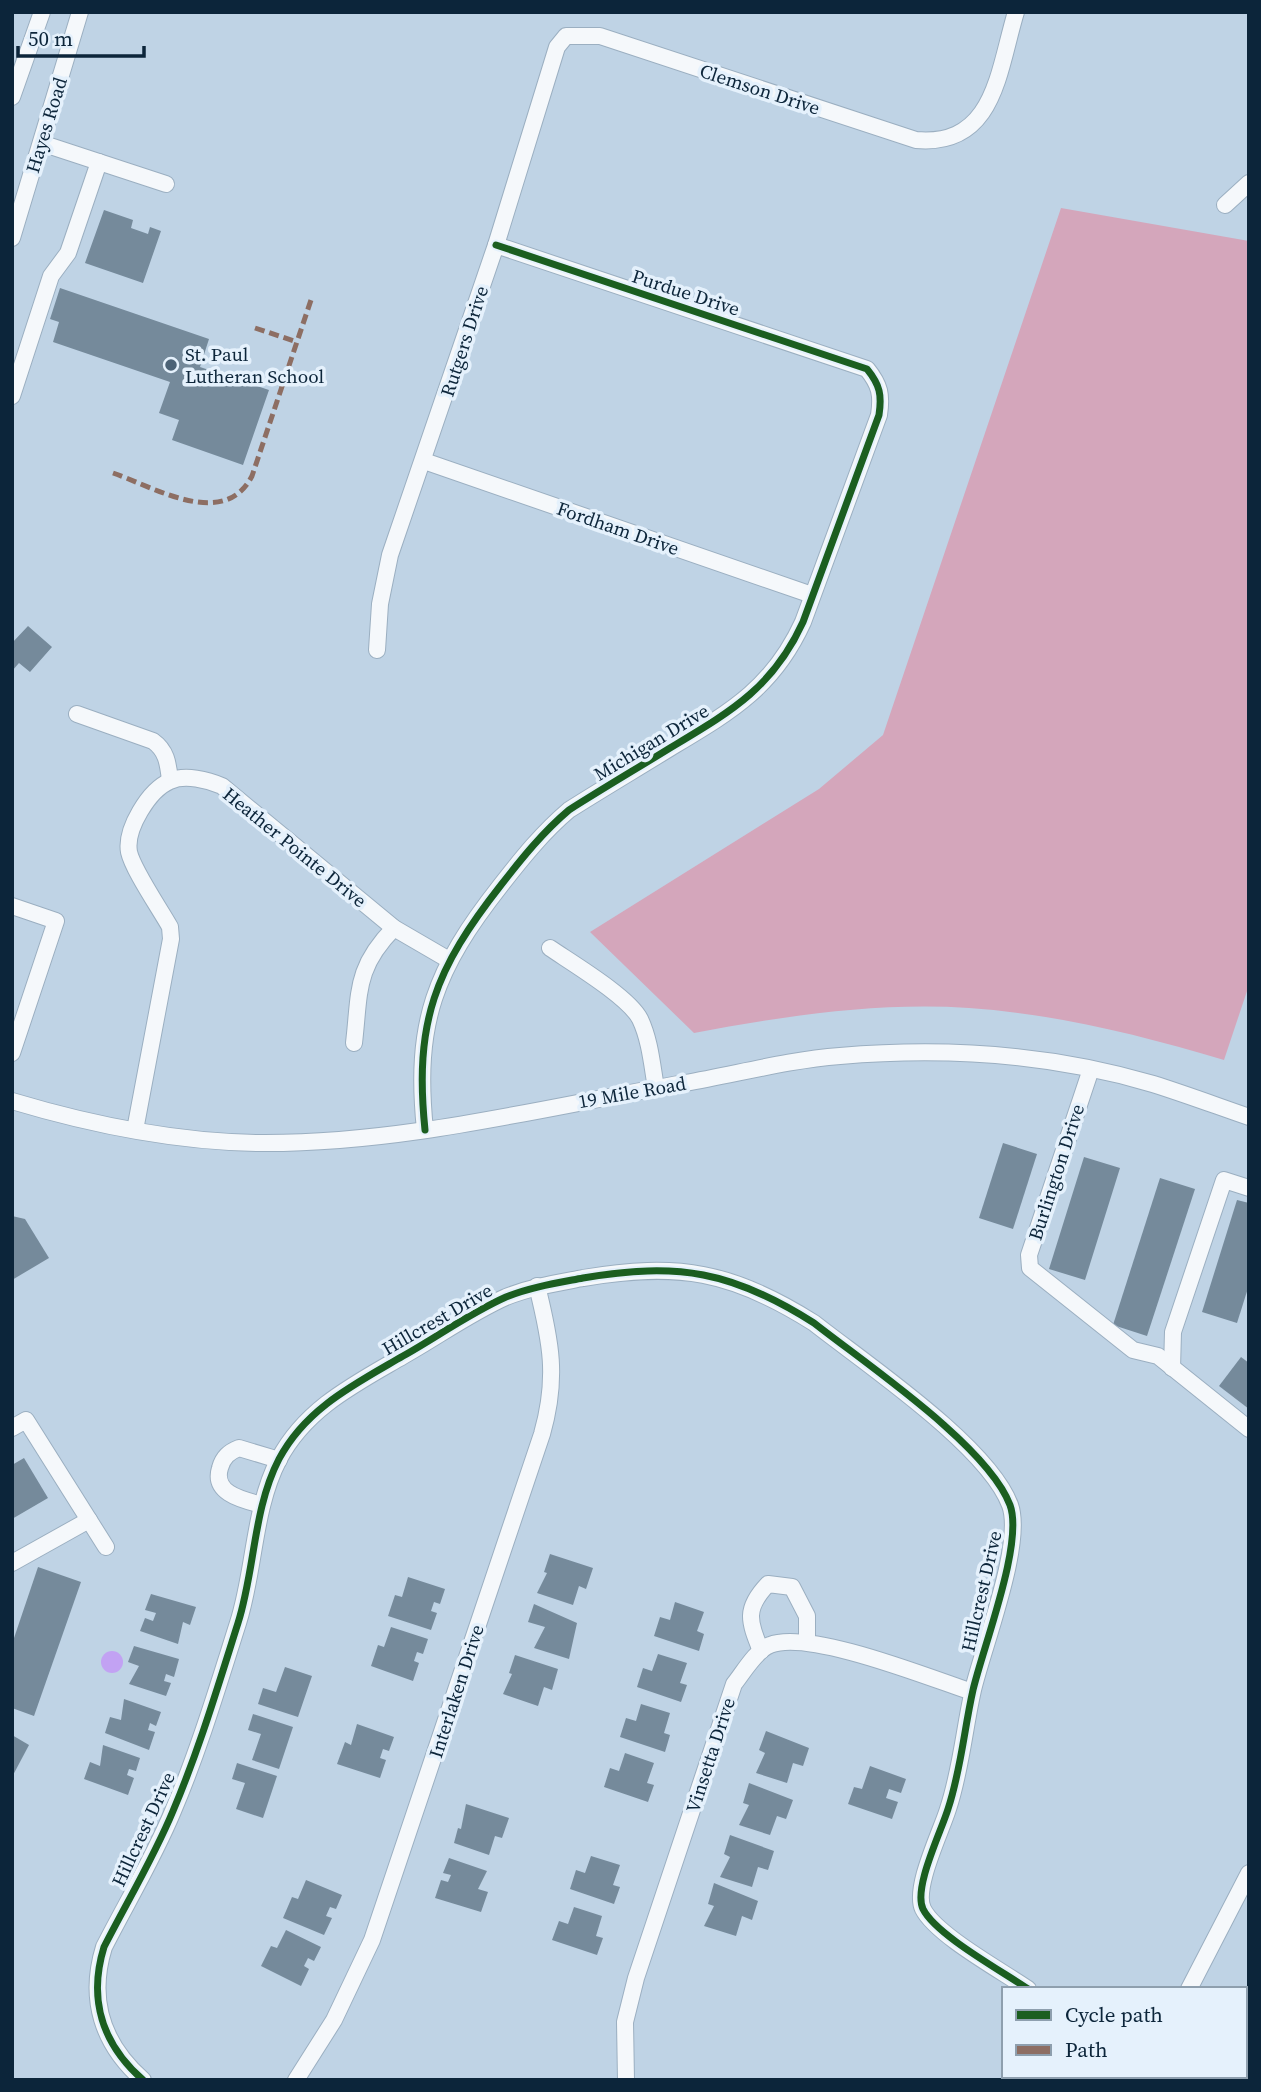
<svg xmlns="http://www.w3.org/2000/svg" width="1261" height="2092" viewBox="0 0 1261 2092" font-family="'Source Serif 4',serif">
  <style>
    .green { fill: #d4a6bb }
    .water { fill: #c2a2f3 }
    .building { fill: #758a9b }
    .lines { fill: none; stroke-linecap: round; stroke-linejoin: round }
    .minor-casing { stroke: #9bafc1; stroke-width: 18 }
    .minor { stroke: #f5f8fb; stroke-width: 16 }
    .quiet { stroke: #8d6e63; stroke-width: 5; stroke-dasharray: 10 5; stroke-linecap: butt }
    .cycleway-casing { stroke: #e5f1fc; stroke-width: 11 }
    .cycleway { stroke: #1b5e20; stroke-width: 7 }
    .poi-dot { fill: #4b6276; stroke: #e5f1fc; stroke-width: 2.5 }
    .labels { text-anchor: middle; dominant-baseline: central; stroke-width: 7; stroke-linejoin: round; paint-order: stroke }
    .street-label { font-size: 19px; fill: #0c253a; stroke: #e5f1fc }
    .poi-label { font-size: 19px; fill: #0c253a; stroke: #e5f1fc; text-anchor: start }
  </style>
  <rect width="100%" height="100%" fill="#bfd3e5"/>
  <path class="green" d="M 1061,208 L 1249,241 L 1249,985 L 1224,1060 C 1140,1035 1057,1014 969,1008 C 876,1002 785,1016 694,1033 L 590,932 L 819,789 L 883,735 Z"/>
  <circle class="water" cx="112" cy="1662" r="11"/>
  <g class="building">
    <path d="M 104,210 L 133,220 L 131,228 L 148,234 L 150,227 L 161,231 L 143,283 L 85,263 Z"/>
    <path d="M 60,288 L 209,339 L 200,367 L 269,390 L 243,465 L 172,440 L 179,420 L 159,413 L 170,382 L 53,342 L 59,322 L 50,319 Z"/>
    <path d="M 28,626 L 52,647 L 30,672 L 19,663 L 12,671 L 12,643 Z"/>
    <path d="M 1003,1143 L 1037,1154 L 1013,1229 L 979,1218 Z"/>
    <path d="M 1084,1157 L 1120,1168 L 1085,1280 L 1049,1269 Z"/>
    <path d="M 1160,1178 L 1195,1189 L 1147,1336 L 1113,1325 Z"/>
    <path d="M 1237,1200 L 1249,1203 L 1249,1285 L 1237,1323 L 1202,1312 Z"/>
    <path d="M 12,1216 L 25,1219 L 49,1258 L 12,1280 Z"/>
    <path d="M 1241,1357 L 1249,1363 L 1249,1409 L 1219,1386 Z"/>
    <path d="M 24,1458 L 48,1498 L 12,1519 L 12,1465 Z"/>
    <path d="M 550,1554 L 593,1568 L 586,1589 L 579,1586 L 573,1605 L 537,1593 L 547,1573 L 544,1572 Z"/>
    <path d="M 38,1567 L 81,1582 L 34,1716 L 12,1708 L 12,1644 Z"/>
    <path d="M 408,1577 L 445,1589 L 440,1604 L 434,1602 L 431,1611 L 437,1613 L 431,1630 L 388,1616 L 395,1595 L 402,1597 Z"/>
    <path d="M 151,1594 L 196,1607 L 190,1625 L 183,1622 L 178,1644 L 140,1631 L 145,1618 L 153,1621 L 156,1613 L 145,1610 Z"/>
    <path d="M 675,1602 L 704,1612 L 697,1631 L 704,1634 L 699,1651 L 654,1636 L 660,1617 L 670,1620 Z"/>
    <path d="M 534,1604 L 577,1623 L 569,1659 L 534,1648 L 545,1627 L 528,1622 Z"/>
    <path d="M 391,1627 L 428,1639 L 423,1654 L 417,1652 L 414,1661 L 419,1663 L 413,1681 L 371,1666 L 378,1645 L 384,1647 Z"/>
    <path d="M 134,1646 L 179,1659 L 174,1677 L 166,1674 L 164,1681 L 171,1683 L 166,1696 L 129,1684 L 139,1666 L 128,1662 Z"/>
    <path d="M 658,1654 L 687,1663 L 680,1683 L 687,1685 L 681,1702 L 637,1687 L 643,1668 L 652,1671 Z"/>
    <path d="M 515,1655 L 558,1669 L 552,1690 L 544,1687 L 538,1706 L 503,1694 L 512,1674 L 509,1673 Z"/>
    <path d="M 285,1667 L 312,1676 L 298,1717 L 258,1704 L 263,1688 L 276,1692 Z"/>
    <path d="M 124,1699 L 161,1712 L 156,1726 L 150,1723 L 148,1730 L 155,1732 L 149,1750 L 105,1733 L 110,1717 L 121,1720 Z"/>
    <path d="M 641,1704 L 670,1713 L 664,1733 L 670,1735 L 665,1752 L 620,1737 L 626,1718 L 636,1721 Z"/>
    <path d="M 253,1714 L 293,1727 L 279,1769 L 252,1760 L 261,1734 L 248,1730 Z"/>
    <path d="M 357,1724 L 394,1737 L 389,1751 L 383,1749 L 380,1758 L 386,1760 L 380,1778 L 337,1764 L 345,1742 L 351,1745 Z"/>
    <path d="M 766,1731 L 809,1748 L 803,1766 L 793,1763 L 787,1783 L 756,1773 L 765,1753 L 759,1750 Z"/>
    <path d="M 12,1735 L 29,1745 L 12,1777 Z"/>
    <path d="M 103,1745 L 140,1758 L 136,1771 L 129,1769 L 127,1775 L 134,1778 L 128,1795 L 84,1779 L 90,1762 L 100,1766 Z"/>
    <path d="M 625,1753 L 654,1763 L 647,1783 L 654,1785 L 648,1802 L 604,1787 L 610,1768 L 619,1771 Z"/>
    <path d="M 237,1763 L 277,1776 L 263,1818 L 236,1809 L 245,1783 L 232,1779 Z"/>
    <path d="M 870,1766 L 906,1779 L 901,1793 L 889,1789 L 886,1798 L 898,1802 L 892,1819 L 848,1804 L 854,1787 L 862,1789 Z"/>
    <path d="M 749,1783 L 793,1800 L 786,1819 L 777,1816 L 770,1835 L 739,1825 L 749,1805 L 743,1803 Z"/>
    <path d="M 466,1804 L 509,1818 L 502,1838 L 495,1836 L 489,1855 L 454,1843 L 458,1828 L 461,1829 Z"/>
    <path d="M 730,1835 L 774,1851 L 768,1870 L 758,1867 L 752,1887 L 720,1877 L 730,1857 L 724,1854 Z"/>
    <path d="M 591,1856 L 620,1865 L 613,1885 L 620,1887 L 614,1904 L 570,1889 L 576,1870 L 585,1873 Z"/>
    <path d="M 449,1858 L 487,1871 L 478,1889 L 488,1892 L 481,1912 L 435,1898 L 441,1880 L 448,1882 L 451,1875 L 443,1873 Z"/>
    <path d="M 306,1880 L 342,1895 L 336,1909 L 330,1907 L 326,1916 L 332,1918 L 324,1935 L 283,1918 L 292,1897 L 298,1899 Z"/>
    <path d="M 714,1883 L 758,1901 L 752,1920 L 742,1916 L 736,1936 L 704,1926 L 714,1906 L 708,1904 Z"/>
    <path d="M 574,1907 L 602,1916 L 596,1936 L 603,1938 L 597,1955 L 552,1940 L 559,1921 L 568,1924 Z"/>
    <path d="M 286,1930 L 321,1947 L 314,1961 L 308,1958 L 304,1966 L 309,1969 L 301,1986 L 261,1966 L 271,1946 L 277,1948 Z"/>
  </g>
  <g class="lines">
    <g class="minor-casing">
      <g id="minor">
        <path d="M 12,97 L 42,12"/>
        <path d="M 41,143 L 166,184"/>
        <path d="M 1225,205 L 1249,183"/>
        <path d="M 12,238 L 80,12"/>
        <path d="M 12,396 L 51,276 L 68,253 L 99,162"/>
        <path d="M 424,461 L 812,595"/>
        <path d="M 377,650 L 380,604 L 390,555 L 496,245 L 557,47 L 566,36 L 600,36 L 916,140 C 995,147 998,71 1016,12"/>
        <path d="M 77,714 L 153,741 C 167,751 168,764 170,780"/>
        <path d="M 12,906 L 56,921 L 12,1053"/>
        <path d="M 550,948 C 572,963 629,997 640,1019 C 650,1040 652,1065 656,1088"/>
        <path d="M 354,1043 C 360,991 355,968 394,928"/>
        <path d="M 1091,1069 L 1029,1255 L 1030,1268 L 1133,1350 L 1158,1356 L 1249,1429"/>
        <path d="M 12,1101 C 92,1125 176,1142 260,1143 C 404,1144 545,1107 685,1083 C 737,1074 788,1060 840,1056 C 945,1047 1052,1054 1153,1084 C 1185,1094 1217,1106 1249,1117"/>
        <path d="M 135,1130 L 171,939 L 170,927 C 160,909 133,870 129,852 C 125,829 149,790 170,781 C 185,774 208,780 222,786 L 394,928 L 449,960"/>
        <path d="M 425,1130 C 414,1022 435,969 501,885 C 522,858 543,832 569,810 C 602,789 636,769 670,748 C 730,712 773,688 803,622 L 879,415 C 882,395 880,385 867,369 L 496,245"/>
        <path d="M 1172,1368 L 1173,1332 L 1224,1180 L 1249,1188"/>
        <path d="M 12,1428 L 26,1420 L 106,1547"/>
        <path d="M 262,1505 C 244,1500 212,1494 220,1468 C 223,1457 229,1452 239,1448 L 279,1460"/>
        <path d="M 12,1563 L 89,1520"/>
        <path d="M 761,1651 C 749,1621 744,1609 768,1584 L 792,1587 L 807,1616 L 807,1642"/>
        <path d="M 1189,1989 L 1249,1873"/>
        <path d="M 1129,2076 L 1131,2080"/>
        <path d="M 143,2080 C 102,2044 88,1999 104,1947 C 127,1902 154,1857 173,1811 C 199,1750 218,1686 238,1623 C 255,1570 253,1509 279,1459 C 306,1408 355,1384 403,1356 C 437,1337 470,1313 506,1297 C 531,1287 557,1283 583,1278 C 678,1262 732,1271 814,1323 C 866,1364 988,1446 1010,1505 C 1024,1543 983,1647 973,1690 C 964,1730 961,1770 948,1809 C 941,1832 913,1888 923,1909 C 936,1935 1002,1971 1028,1989"/>
        <path d="M 296,2080 L 334,2020 L 372,1940 L 542,1434 C 558,1378 551,1342 537,1286"/>
        <path d="M 626,2080 L 625,2022 L 636,1978 L 734,1684 C 743,1673 756,1650 770,1645 C 808,1629 930,1678 972,1692"/>
      </g>
    </g>
    <use href="#minor" class="minor"/>
    <g class="quiet">
      <path d="M 255,328 L 297,342"/>
      <path d="M 113,473 C 156,488 224,530 252,476 L 311,300"/>
    </g>
    <g class="cycleway-casing">
      <g id="cycleway">
        <path d="M 425,1130 C 414,1022 435,969 501,885 C 522,858 543,832 569,810 C 602,789 636,769 670,748 C 730,712 773,688 803,622 L 879,415 C 882,395 880,385 867,369 L 496,245"/>
        <path d="M 143,2080 C 102,2044 88,1999 104,1947 C 127,1902 154,1857 173,1811 C 199,1750 218,1686 238,1623 C 255,1570 253,1509 279,1459 C 306,1408 355,1384 403,1356 C 437,1337 470,1313 506,1297 C 531,1287 557,1283 583,1278 C 678,1262 732,1271 814,1323 C 866,1364 988,1446 1010,1505 C 1024,1543 983,1647 973,1690 C 964,1730 961,1770 948,1809 C 941,1832 913,1888 923,1909 C 936,1935 1002,1971 1028,1989"/>
      </g>
    </g>
    <use href="#cycleway" class="cycleway"/>
  </g>
  <circle class="poi-dot" cx="171" cy="365" r="7"/>
  <g class="labels">
    <g class="street-label">
      <text transform="translate(760 89) rotate(18)">Clemson Drive</text>
      <text transform="translate(46 125) rotate(-73)">Hayes Road</text>
      <text transform="translate(686 292) rotate(18)">Purdue Drive</text>
      <text transform="translate(464 341) rotate(-72)">Rutgers Drive</text>
      <text transform="translate(618 528) rotate(19)">Fordham Drive</text>
      <text transform="translate(651 742) rotate(-31)">Michigan Drive</text>
      <text transform="translate(295 847) rotate(39)">Heather Pointe Drive</text>
      <text transform="translate(632 1092) rotate(-10)">19 Mile Road</text>
      <text transform="translate(1056 1172) rotate(-72)">Burlington Drive</text>
      <text transform="translate(437 1319) rotate(-30)">Hillcrest Drive</text>
      <text transform="translate(981 1591) rotate(-77)">Hillcrest Drive</text>
      <text transform="translate(456 1691) rotate(-72)">Interlaken Drive</text>
      <text transform="translate(710 1755) rotate(-72)">Vinsetta Drive</text>
      <text transform="translate(143 1829) rotate(-65)">Hillcrest Drive</text>
    </g>
    <g class="poi-label">
      <text x="185" y="354">St. Paul<tspan x="185" dy="22">Lutheran School</tspan></text>
    </g>
  </g>
  <rect width="1261" height="2092" fill="none" stroke="#0c253a" stroke-width="28"/>
  <rect x="1002" y="1987" width="245" height="91" fill="#e5f1fc" stroke="#8e9fae" stroke-width="2"/>
  <rect x="1016" y="2010" width="35" height="10" fill="#1b5e20" stroke="#8e9fae" stroke-width="2"/>
  <text x="1065" y="2022" font-size="21" fill="#0c253a">Cycle path</text>
  <rect x="1016" y="2045" width="35" height="10" fill="#8d6e63" stroke="#8e9fae" stroke-width="2"/>
  <text x="1065" y="2057" font-size="21" fill="#0c253a">Path</text>
  <path d="M18 46v10h126v-10" fill="none" stroke="#0c253a" stroke-width="3.5"/>
  <text x="28" y="46" font-size="21" fill="#0c253a" stroke="#e5f1fc" stroke-width="5" paint-order="stroke">50 m</text>
</svg>
